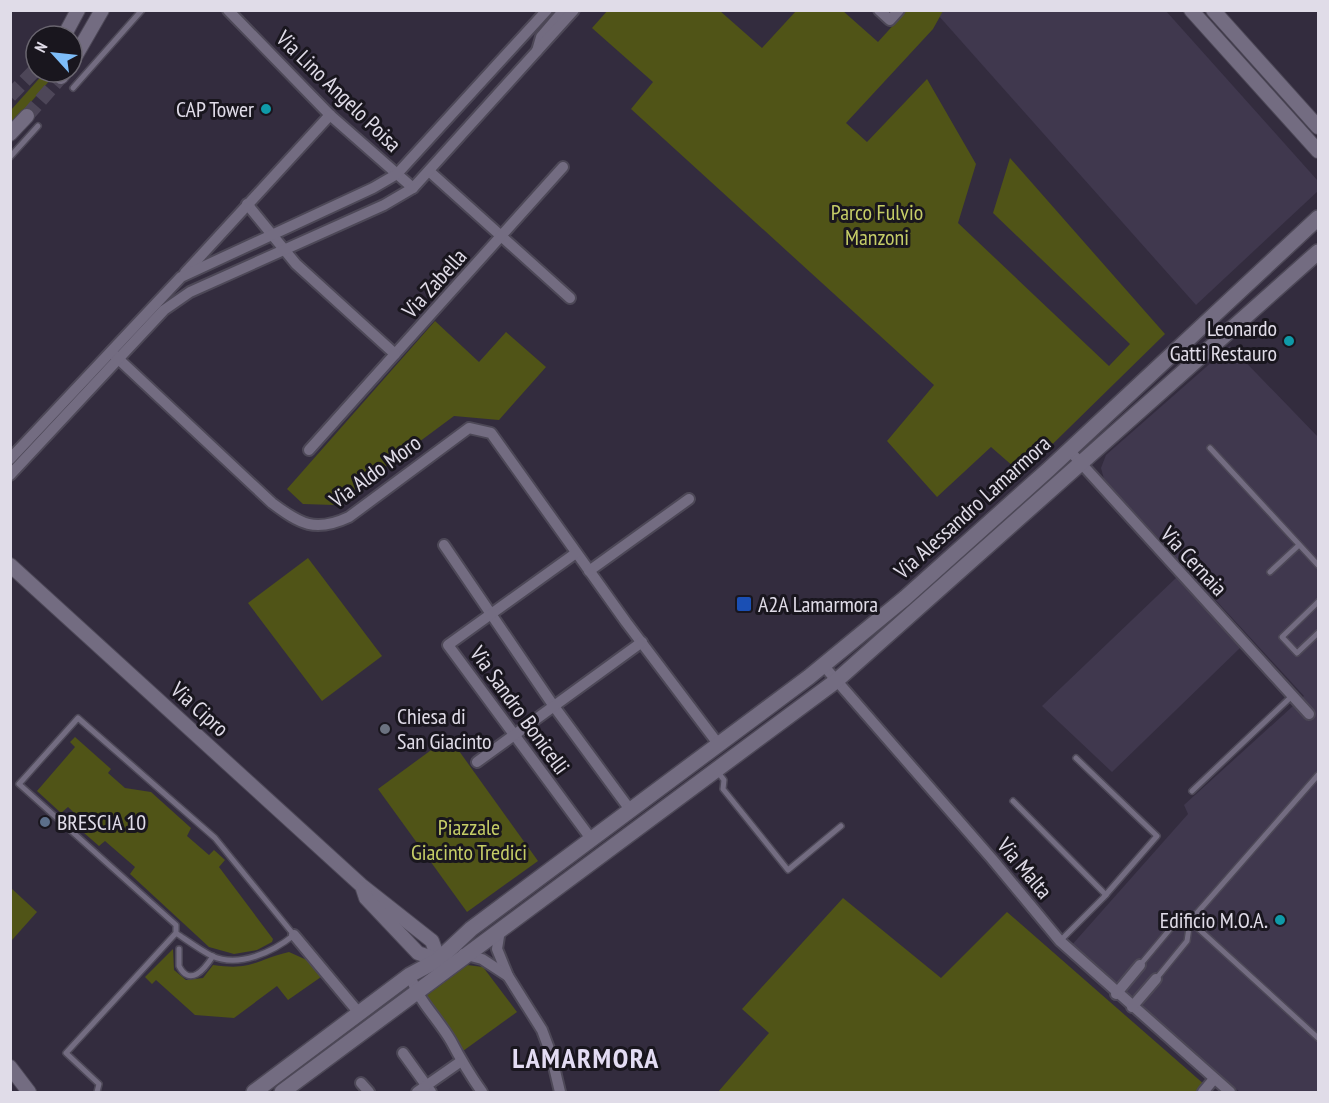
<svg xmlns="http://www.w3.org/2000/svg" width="1329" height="1103" viewBox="0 0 1329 1103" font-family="'PT Sans Narrow',sans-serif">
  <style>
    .built { fill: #40384e }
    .green { fill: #505417 }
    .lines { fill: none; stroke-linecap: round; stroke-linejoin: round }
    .tertiary-tunnel { stroke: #4d4658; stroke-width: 14; stroke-dasharray: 14 7; stroke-linecap: butt }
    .service-casing { stroke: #4d4857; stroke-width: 8 }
    .minor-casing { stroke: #4d4857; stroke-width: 14 }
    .tertiary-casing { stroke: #4d4857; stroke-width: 16 }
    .secondary-casing { stroke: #4d4857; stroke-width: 18 }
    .service { stroke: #736c81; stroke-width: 5 }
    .minor { stroke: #736c81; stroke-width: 10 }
    .tertiary { stroke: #736c81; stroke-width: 14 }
    .secondary { stroke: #736c81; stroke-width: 15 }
    .culture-dot { fill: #0f9aa8; stroke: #19161e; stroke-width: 2 }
    .transit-dot { fill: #1a4fb4; stroke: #19161e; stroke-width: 2 }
    .worship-dot { fill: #6b7280; stroke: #19161e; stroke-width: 2 }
    .service-dot { fill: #5c6f8a; stroke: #19161e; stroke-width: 2 }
    .labels { text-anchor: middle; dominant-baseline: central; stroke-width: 6; stroke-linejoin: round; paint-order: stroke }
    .street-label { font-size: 22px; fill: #e0dce8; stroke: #19161e }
    .poi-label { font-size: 22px; fill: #e0dce8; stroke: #19161e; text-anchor: end }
    .park-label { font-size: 22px; fill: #c5cd67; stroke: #19161e }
    .district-label { font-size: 28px; font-weight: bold; letter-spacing: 1.5px; fill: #e3dcf3; stroke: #19161e }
  </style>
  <rect width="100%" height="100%" fill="#332c3e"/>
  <g class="built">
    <path d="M 943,10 L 1166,11 L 1318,181 L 1318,191 L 1196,305 L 938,15 Z"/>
    <path d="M 1230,346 L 1318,437 L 1318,1092 L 1240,1092 L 1189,1052 L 1071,946 L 1188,814 L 1184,805 L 1304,696 L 1104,479 L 1101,468 L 1106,455 Z"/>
    <path d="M 1177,577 L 1241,647 L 1112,772 L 1042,706 Z"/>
  </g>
  <g class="green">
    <path d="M 608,10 L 720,11 L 762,48 L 796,11 L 843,11 L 878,42 L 906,11 L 943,11 L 933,29 L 846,123 L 867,142 L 927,79 L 976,164 L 958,223 L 1109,366 L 1130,344 L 993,213 L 1010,158 L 1165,334 L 1022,474 L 991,447 L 937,497 L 887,441 L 934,385 L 631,109 L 653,82 L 592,28 Z"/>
    <path d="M 45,72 L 57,72 L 11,125 L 11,110 Z"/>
    <path d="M 435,321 L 479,362 L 506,332 L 546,367 L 499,420 L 454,416 L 334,505 L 303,504 L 287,489 Z"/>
    <path d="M 308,558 L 382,656 L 322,701 L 248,603 Z"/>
    <path d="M 75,737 L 111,769 L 108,773 L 125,788 L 151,792 L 191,828 L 187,836 L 209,855 L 214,850 L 225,860 L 219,867 L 273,939 L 272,942 L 257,950 L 234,954 L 209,947 L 130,874 L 135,867 L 105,841 L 99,846 L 83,832 L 88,826 L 68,807 L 61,813 L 37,791 L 75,747 L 70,742 Z"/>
    <path d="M 449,737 L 538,861 L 467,912 L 378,789 Z"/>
    <path d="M 11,888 L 37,912 L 12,940 L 10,939 Z"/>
    <path d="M 843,898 L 941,978 L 1007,912 L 1213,1092 L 718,1092 L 769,1033 L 742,1009 Z"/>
    <path d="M 173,949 L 174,970 L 186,980 L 203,978 L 213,965 C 253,971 255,960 289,952 L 309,961 L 321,977 L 288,1000 L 277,986 L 234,1018 L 195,1015 L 156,980 L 152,984 L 145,977 Z"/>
    <path d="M 467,965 L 483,967 L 517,1012 L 463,1051 L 423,998 Z"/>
  </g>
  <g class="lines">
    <g class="tertiary-tunnel">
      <path d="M 10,96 L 36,69"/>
      <path d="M 27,116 L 61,77"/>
    </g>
    <g class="service-casing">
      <g id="service">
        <path d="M 73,88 L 142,10"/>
        <path d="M 10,157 L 38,126"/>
        <path d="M 1210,448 L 1318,565"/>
        <path d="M 1270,572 L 1299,545"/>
        <path d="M 1318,602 L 1282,637 L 1297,653 L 1318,633"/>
        <path d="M 717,771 L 724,780 L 723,789 L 788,870 L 841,826"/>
        <path d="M 1318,775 L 1190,921 L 1318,1038"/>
        <path d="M 1192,791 L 1292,696"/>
        <path d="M 1013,801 L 1106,895"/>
        <path d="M 1060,941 L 1103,898 L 1157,836 L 1076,758"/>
        <path d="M 179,949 L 179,966 C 190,987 204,970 213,956"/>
        <path d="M 1140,965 L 1171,928 L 1190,921 L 1187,941 L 1156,979"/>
        <path d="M 97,1092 L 99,1084 L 66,1053 L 176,933 C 188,941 200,950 212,956 C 239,968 273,952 294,935 L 215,838 L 78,718 L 19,784 L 176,925 L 176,933"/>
      </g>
    </g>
    <g class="minor-casing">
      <g id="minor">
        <path d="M 228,10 L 330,115 L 413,188"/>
        <path d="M 879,10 L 890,20 L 899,10"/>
        <path d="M 537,51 L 541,37 L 564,10"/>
        <path d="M 429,171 L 570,298"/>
        <path d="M 247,204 L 296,264 L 395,354 L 563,167"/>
        <path d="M 185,273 L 330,115"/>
        <path d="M 111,352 L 272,503 C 300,524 315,533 349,517 L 469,428 L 491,433 L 626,622 L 719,745"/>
        <path d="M 309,450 L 395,354"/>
        <path d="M 1069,450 L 1309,714"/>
        <path d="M 10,459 L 181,277 L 373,188 L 397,174 L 547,10"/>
        <path d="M 10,475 L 164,310 L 190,292 L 384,205 L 413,188 L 574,10"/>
        <path d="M 444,545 L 553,705 L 631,811"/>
        <path d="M 576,553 L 448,645 L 592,840"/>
        <path d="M 589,571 L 689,499"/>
        <path d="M 823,665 L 992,859 L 1060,941 L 1230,1092"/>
        <path d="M 477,762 L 642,642"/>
        <path d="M 500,930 L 497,949 L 508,976 L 542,1030 L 551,1054 L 560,1092"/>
        <path d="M 294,935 L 359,1013"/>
        <path d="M 463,954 L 482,959 L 508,976"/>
        <path d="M 410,975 C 418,1001 437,1017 451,1041 C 461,1060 470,1075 482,1092"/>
        <path d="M 1116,994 L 1140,965"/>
        <path d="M 1132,1007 L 1156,979"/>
        <path d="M 403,1053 L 431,1092"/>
        <path d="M 361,1083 L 369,1092"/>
        <path d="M 417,1092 L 460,1062"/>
        <path d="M 1203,1092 L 1214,1079"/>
      </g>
    </g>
    <g class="tertiary-casing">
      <g id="tertiary">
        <path d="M 1191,10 L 1318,151"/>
        <path d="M 1213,10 L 1318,127"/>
        <path d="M 64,36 L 78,10"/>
        <path d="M 72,62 L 102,10"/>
        <path d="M 61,77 L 65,72"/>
        <path d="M 10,134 L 27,116"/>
        <path d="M 10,565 L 361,885 L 432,941 L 442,969"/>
        <path d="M 363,889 L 366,898 L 418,953 L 438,960"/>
        <path d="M 10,1067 L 29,1092"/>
      </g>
    </g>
    <g class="secondary-casing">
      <g id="secondary">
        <path d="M 254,1092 L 410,975 L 438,960 L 471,929 L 809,677 L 905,598 L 1048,470 L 1318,218"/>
        <path d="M 282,1092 L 836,681 L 1318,252"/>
      </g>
    </g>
    <use href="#service" class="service"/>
    <use href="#minor" class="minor"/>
    <use href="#tertiary" class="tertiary"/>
    <use href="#secondary" class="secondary"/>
  </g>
  <g class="culture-dot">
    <circle cx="266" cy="109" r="6"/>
    <circle cx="1289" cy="341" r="6"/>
    <circle cx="1280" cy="920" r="6"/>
  </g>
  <rect class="transit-dot" x="736" y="596" width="16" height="16" rx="3"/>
  <circle class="worship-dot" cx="385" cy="729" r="6"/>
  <circle class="service-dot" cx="45" cy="822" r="6"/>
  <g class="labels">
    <g class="street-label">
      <text transform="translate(339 91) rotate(44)">Via Lino Angelo Poisa</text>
      <text transform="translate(434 283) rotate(-48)">Via Zabella</text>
      <text transform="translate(375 471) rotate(-36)">Via Aldo Moro</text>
      <text transform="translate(972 507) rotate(-42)">Via Alessandro Lamarmora</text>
      <text transform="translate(1194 561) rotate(47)">Via Cernaia</text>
      <text transform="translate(200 709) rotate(42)">Via Cipro</text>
      <text transform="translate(520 710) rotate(54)">Via Sandro Bonicelli</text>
      <text transform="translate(1025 868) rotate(50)">Via Malta</text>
    </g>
    <g class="poi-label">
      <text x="254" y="109">CAP Tower</text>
      <text x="1277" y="328">Leonardo<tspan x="1277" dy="25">Gatti Restauro</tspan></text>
      <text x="758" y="604" text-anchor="start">A2A Lamarmora</text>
      <text x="397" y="716" text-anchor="start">Chiesa di<tspan x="397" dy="25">San Giacinto</tspan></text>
      <text x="57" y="822" text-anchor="start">BRESCIA 10</text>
      <text x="1268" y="920">Edificio M.O.A.</text>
    </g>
    <g class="park-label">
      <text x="877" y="212">Parco Fulvio<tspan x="877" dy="25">Manzoni</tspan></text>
      <text x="469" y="827">Piazzale<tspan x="469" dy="25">Giacinto Tredici</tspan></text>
    </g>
    <g class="district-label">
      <text x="586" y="1057">LAMARMORA</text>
    </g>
  </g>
  <rect width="1329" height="1103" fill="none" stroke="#e0dce8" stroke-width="24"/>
  <g transform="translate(54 54) rotate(297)"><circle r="28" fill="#19161e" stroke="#69656f" stroke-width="1.5"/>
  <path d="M0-4.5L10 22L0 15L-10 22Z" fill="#7ebdf9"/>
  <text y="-9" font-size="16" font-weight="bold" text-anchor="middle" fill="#e0dce8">N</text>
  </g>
</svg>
